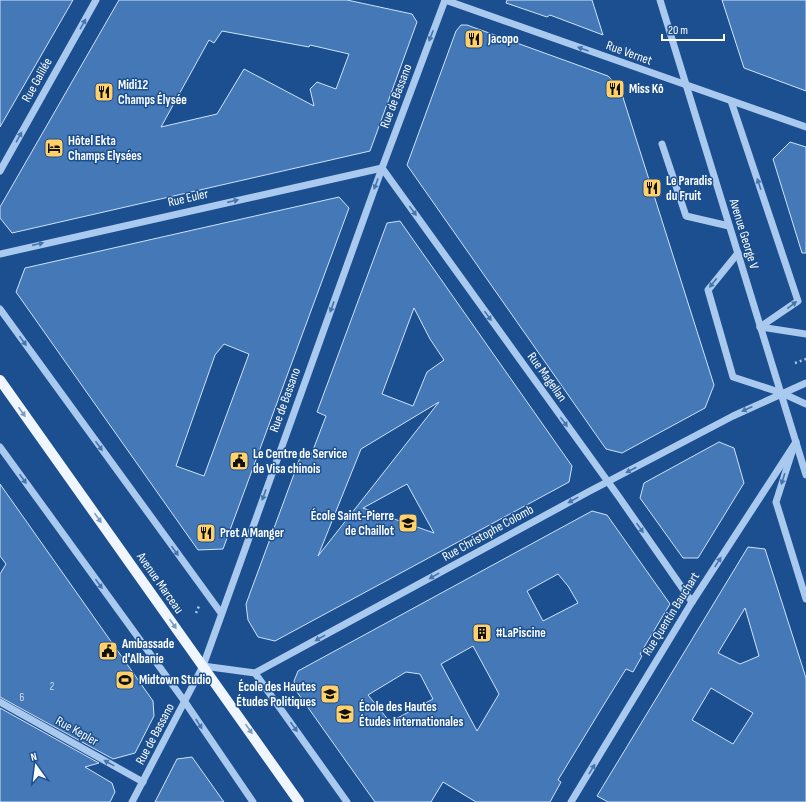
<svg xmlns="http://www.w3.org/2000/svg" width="806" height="802" viewBox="0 0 806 802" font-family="'Sofia Sans Condensed',sans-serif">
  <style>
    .building { fill: #4478b7; stroke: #cfe3fa; fill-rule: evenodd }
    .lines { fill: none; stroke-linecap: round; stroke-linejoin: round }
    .path { stroke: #a9c9ee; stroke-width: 2.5; stroke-dasharray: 2 3; stroke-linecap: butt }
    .minor { stroke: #a9c9ee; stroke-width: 7 }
    .major { stroke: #f0f6ff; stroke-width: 10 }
    .oneway { fill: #4674ac }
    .oneway2 { fill: #7b9ac1 }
    .labels { text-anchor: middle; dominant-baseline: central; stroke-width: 3; stroke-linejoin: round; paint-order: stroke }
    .number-label { font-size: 11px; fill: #d0dded }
    .poi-label { font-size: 13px; font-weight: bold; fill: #fff; stroke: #1b4f8f; text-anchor: start }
    .street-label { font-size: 13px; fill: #fff; stroke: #1b4f8f }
  </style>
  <rect width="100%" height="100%" fill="#1b4f8f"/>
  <g class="building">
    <path d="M 0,0 L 73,0 L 0,127 Z"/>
    <path d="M 119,0 L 347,0 L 412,14 L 417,22 L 370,151 L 12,233 L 0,218 L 0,207 ZM 222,31 L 309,47 L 310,45 L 349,54 L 336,89 L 317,82 L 310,89 L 314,106 L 244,69 L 217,114 L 161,127 L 209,40 L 214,43 Z"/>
    <path d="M 507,0 L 592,0 L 603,35 L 550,15 L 547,17 L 506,3 Z"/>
    <path d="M 722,0 L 806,0 L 806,91 L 744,68 Z"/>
    <path d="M 461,25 L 467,25 L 608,76 L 620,88 L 714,385 L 705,408 L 622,453 L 606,449 L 407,165 L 456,31 Z"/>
    <path d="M 790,142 L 806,147 L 806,253 L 802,253 L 773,159 Z"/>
    <path d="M 339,197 L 349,208 L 223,549 L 198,550 L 16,292 L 25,268 ZM 224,344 L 249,354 L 204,476 L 176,466 L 215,355 Z"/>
    <path d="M 400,221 L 572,466 L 569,482 L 275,641 L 258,637 L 248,620 L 246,604 L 301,455 L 310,458 L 326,416 L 317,412 L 387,223 ZM 414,308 L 430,339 L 444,360 L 427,372 L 413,406 L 382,394 ZM 439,402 L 318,556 L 361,449 ZM 407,484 L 434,533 L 363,508 Z"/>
    <path d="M 719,442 L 734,448 L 744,483 L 698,558 L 683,558 L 640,498 L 644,483 Z"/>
    <path d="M 0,484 L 153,701 L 154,716 L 135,753 L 113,759 L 0,697 L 0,574 L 6,564 L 0,556 Z"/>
    <path d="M 592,511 L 607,515 L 670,604 L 640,654 L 642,656 L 633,672 L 626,669 L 603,706 L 558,780 L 561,782 L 550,802 L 476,802 L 443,782 L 431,802 L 375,802 L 297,692 L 294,681 L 298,671 ZM 558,574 L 568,586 L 578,603 L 543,621 L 527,591 ZM 473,646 L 499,694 L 477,731 L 441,664 ZM 406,672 L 420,674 L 433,699 L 390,722 L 368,695 Z"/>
    <path d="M 748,547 L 765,549 L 806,678 L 806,802 L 608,802 L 597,796 ZM 745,608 L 759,656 L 740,664 L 718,653 ZM 711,688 L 753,713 L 733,744 L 692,720 Z"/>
    <path d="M 0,708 L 99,763 L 85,767 L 112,783 L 115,792 L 110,802 L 0,802 Z"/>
    <path d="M 192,757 L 224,802 L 155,802 L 177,759 Z"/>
  </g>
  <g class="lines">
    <g class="path">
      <path d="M 795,363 L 806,359"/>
      <path d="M 196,613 L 199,606"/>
    </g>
    <g class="minor">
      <path d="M 445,0 L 806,127"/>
      <path d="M 660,0 L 806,475"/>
      <path d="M 731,101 L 798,301 L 760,327"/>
      <path d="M 662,144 L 686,216 L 729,226"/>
      <path d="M 0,171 L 96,0"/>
      <path d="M 738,253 L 708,290 L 733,377 L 782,393 L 806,404"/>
      <path d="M 0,254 L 382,168 L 619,497 L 692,602"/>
      <path d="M 0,309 L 221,613"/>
      <path d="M 760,327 L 806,334"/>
      <path d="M 0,447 L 185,702 L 253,802"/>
      <path d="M 792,452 L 776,502 L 806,599"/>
      <path d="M 203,666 L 255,673 L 588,492 L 733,416 L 806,383"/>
      <path d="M 255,673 L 347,802"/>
      <path d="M 0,702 L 143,782"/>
      <path d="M 132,802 L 203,666 L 382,168 L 445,0"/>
      <path d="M 571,802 L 692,602 L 796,442"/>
    </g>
    <path class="major" d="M 0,380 L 299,802"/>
  </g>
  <defs><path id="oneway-solid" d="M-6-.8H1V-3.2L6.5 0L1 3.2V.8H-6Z"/></defs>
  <g class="oneway">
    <use href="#oneway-solid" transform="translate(83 24) rotate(-61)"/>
    <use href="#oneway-solid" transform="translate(431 36) rotate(111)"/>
    <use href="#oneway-solid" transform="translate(583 49) rotate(-160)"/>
    <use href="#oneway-solid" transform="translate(19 137) rotate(-61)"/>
    <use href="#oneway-solid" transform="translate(376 184) rotate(110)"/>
    <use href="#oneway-solid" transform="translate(759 184) rotate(-108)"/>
    <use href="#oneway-solid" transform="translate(233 201) rotate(-13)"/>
    <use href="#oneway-solid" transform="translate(413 211) rotate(54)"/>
    <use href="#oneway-solid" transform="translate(38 244) rotate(-13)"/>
    <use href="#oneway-solid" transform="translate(713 283) rotate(129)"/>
    <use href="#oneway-solid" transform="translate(792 305) rotate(-37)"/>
    <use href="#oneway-solid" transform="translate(332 307) rotate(110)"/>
    <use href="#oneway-solid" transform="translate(488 316) rotate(54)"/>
    <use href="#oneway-solid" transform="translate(23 341) rotate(54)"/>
    <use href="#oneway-solid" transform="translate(747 409) rotate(155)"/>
    <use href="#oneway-solid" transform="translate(564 422) rotate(54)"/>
    <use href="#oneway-solid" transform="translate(99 446) rotate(54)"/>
    <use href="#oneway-solid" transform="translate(631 470) rotate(152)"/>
    <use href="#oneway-solid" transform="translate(23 479) rotate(54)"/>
    <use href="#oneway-solid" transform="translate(783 479) rotate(108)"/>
    <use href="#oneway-solid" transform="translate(264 495) rotate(110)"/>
    <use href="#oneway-solid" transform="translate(573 500) rotate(151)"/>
    <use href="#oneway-solid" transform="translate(640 528) rotate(55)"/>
    <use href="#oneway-solid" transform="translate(175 551) rotate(54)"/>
    <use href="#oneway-solid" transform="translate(718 562) rotate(-57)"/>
    <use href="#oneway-solid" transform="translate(434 576) rotate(151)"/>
    <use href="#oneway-solid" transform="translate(99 584) rotate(54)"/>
    <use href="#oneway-solid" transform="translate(320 638) rotate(151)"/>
    <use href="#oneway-solid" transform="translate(199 724) rotate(57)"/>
    <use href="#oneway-solid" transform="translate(294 727) rotate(55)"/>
    <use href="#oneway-solid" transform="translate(109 763) rotate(-151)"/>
    <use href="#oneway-solid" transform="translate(592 769) rotate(-59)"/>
  </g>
  <g class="oneway2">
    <use href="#oneway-solid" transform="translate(22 412) rotate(55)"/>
    <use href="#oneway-solid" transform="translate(98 518) rotate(55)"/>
    <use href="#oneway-solid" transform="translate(173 624) rotate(55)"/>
    <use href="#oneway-solid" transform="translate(249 729) rotate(55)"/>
  </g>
  <defs>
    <g id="restaurant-square" transform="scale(1)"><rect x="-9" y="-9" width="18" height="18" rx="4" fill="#ffd166" stroke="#1b4f8f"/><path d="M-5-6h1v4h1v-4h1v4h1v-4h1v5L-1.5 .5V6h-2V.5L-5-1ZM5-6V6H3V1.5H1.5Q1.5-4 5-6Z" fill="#111"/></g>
    <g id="hotel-square" transform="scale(1)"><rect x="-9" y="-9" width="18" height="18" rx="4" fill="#ffd166" stroke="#1b4f8f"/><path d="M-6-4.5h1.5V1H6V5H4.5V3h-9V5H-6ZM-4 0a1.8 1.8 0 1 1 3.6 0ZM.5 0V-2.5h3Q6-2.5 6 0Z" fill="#111"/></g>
    <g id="civic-square" transform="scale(1)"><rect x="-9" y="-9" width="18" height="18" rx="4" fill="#ffd166" stroke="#1b4f8f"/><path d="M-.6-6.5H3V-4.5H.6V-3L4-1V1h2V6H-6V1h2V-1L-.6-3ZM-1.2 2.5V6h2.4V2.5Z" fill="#111"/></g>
    <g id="school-square" transform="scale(1)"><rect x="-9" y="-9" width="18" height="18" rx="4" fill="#ffd166" stroke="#1b4f8f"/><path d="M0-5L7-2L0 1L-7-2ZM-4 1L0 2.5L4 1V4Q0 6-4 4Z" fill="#111"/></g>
    <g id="building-square" transform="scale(1)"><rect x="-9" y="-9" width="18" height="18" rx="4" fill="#ffd166" stroke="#1b4f8f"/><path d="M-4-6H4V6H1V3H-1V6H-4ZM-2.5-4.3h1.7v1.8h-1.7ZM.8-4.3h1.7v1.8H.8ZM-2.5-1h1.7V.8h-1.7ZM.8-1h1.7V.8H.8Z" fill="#111"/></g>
    <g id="stadium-square" transform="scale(1)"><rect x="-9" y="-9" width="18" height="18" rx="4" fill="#ffd166" stroke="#1b4f8f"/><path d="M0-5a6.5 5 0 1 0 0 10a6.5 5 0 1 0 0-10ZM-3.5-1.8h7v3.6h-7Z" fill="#111"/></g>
    <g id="university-square" transform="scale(1)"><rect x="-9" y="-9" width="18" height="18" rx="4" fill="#ffd166" stroke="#1b4f8f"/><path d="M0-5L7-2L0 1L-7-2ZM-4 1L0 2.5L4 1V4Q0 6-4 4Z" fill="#111"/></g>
  </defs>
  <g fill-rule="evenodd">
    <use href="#restaurant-square" x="474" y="39"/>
    <use href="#restaurant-square" x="615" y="89"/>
    <use href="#restaurant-square" x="104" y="92"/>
    <use href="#hotel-square" x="54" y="148"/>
    <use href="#restaurant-square" x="652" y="188"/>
    <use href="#civic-square" x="239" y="461"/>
    <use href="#school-square" x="408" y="523"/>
    <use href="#restaurant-square" x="206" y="533"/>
    <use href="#building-square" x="482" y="633"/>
    <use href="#civic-square" x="108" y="651"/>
    <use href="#stadium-square" x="125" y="680"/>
    <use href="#university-square" x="330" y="694"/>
    <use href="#university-square" x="345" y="714"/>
  </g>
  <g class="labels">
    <g class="number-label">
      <text x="52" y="686">2</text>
      <text x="22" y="697">6</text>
    </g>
    <g class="poi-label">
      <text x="488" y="39">Jacopo</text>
      <text x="118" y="85">Midi12<tspan x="118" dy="15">Champs Élysée</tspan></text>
      <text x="629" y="89">Miss Kō</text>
      <text x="68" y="141">Hôtel Ekta<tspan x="68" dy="15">Champs Elysées</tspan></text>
      <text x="666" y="181">Le Paradis<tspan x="666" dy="15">du Fruit</tspan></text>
      <text x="253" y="454">Le Centre de Service<tspan x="253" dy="15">de Visa chinois</tspan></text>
      <text x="394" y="516" text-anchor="end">École Saint-Pierre<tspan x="394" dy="15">de Chaillot</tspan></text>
      <text x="220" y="533">Pret A Manger</text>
      <text x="496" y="633">#LaPiscine</text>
      <text x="122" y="644">Ambassade<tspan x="122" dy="15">d'Albanie</tspan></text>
      <text x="139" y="680">Midtown Studio</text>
      <text x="316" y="687" text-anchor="end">École des Hautes<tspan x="316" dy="15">Études Politiques</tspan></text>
      <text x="359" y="707">École des Hautes<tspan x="359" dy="15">Études Internationales</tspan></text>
    </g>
    <g class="street-label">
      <text transform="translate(629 53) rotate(20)">Rue Vernet</text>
      <text transform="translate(37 80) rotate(-61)">Rue Galilée</text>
      <text transform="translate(396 96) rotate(-69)">Rue de Bassano</text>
      <text transform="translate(188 198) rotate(-13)">Rue Euler</text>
      <text transform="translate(744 234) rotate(73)">Avenue George V</text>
      <text transform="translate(547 377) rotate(54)">Rue Magellan</text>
      <text transform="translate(285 400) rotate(-70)">Rue de Bassano</text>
      <text transform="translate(488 533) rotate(-29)">Rue Christophe Colomb</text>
      <text transform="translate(160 583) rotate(55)">Avenue Marceau</text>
      <text transform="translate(671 614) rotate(-58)">Rue Quentin Bauchart</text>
      <text transform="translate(77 731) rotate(29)">Rue Kepler</text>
      <text transform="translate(155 734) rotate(-62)">Rue de Bassano</text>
    </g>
  </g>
  <g transform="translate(36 766) rotate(346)" stroke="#1b4f8f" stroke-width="3" paint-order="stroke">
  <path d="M0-3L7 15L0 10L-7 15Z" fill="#ffffff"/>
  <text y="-6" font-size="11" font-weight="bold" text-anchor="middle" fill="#ffffff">N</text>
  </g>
  <path d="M662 34v6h62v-6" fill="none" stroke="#ffffff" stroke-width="2"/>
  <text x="668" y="34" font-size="12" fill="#ffffff" stroke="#1b4f8f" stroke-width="3" paint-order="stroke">20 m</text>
</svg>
